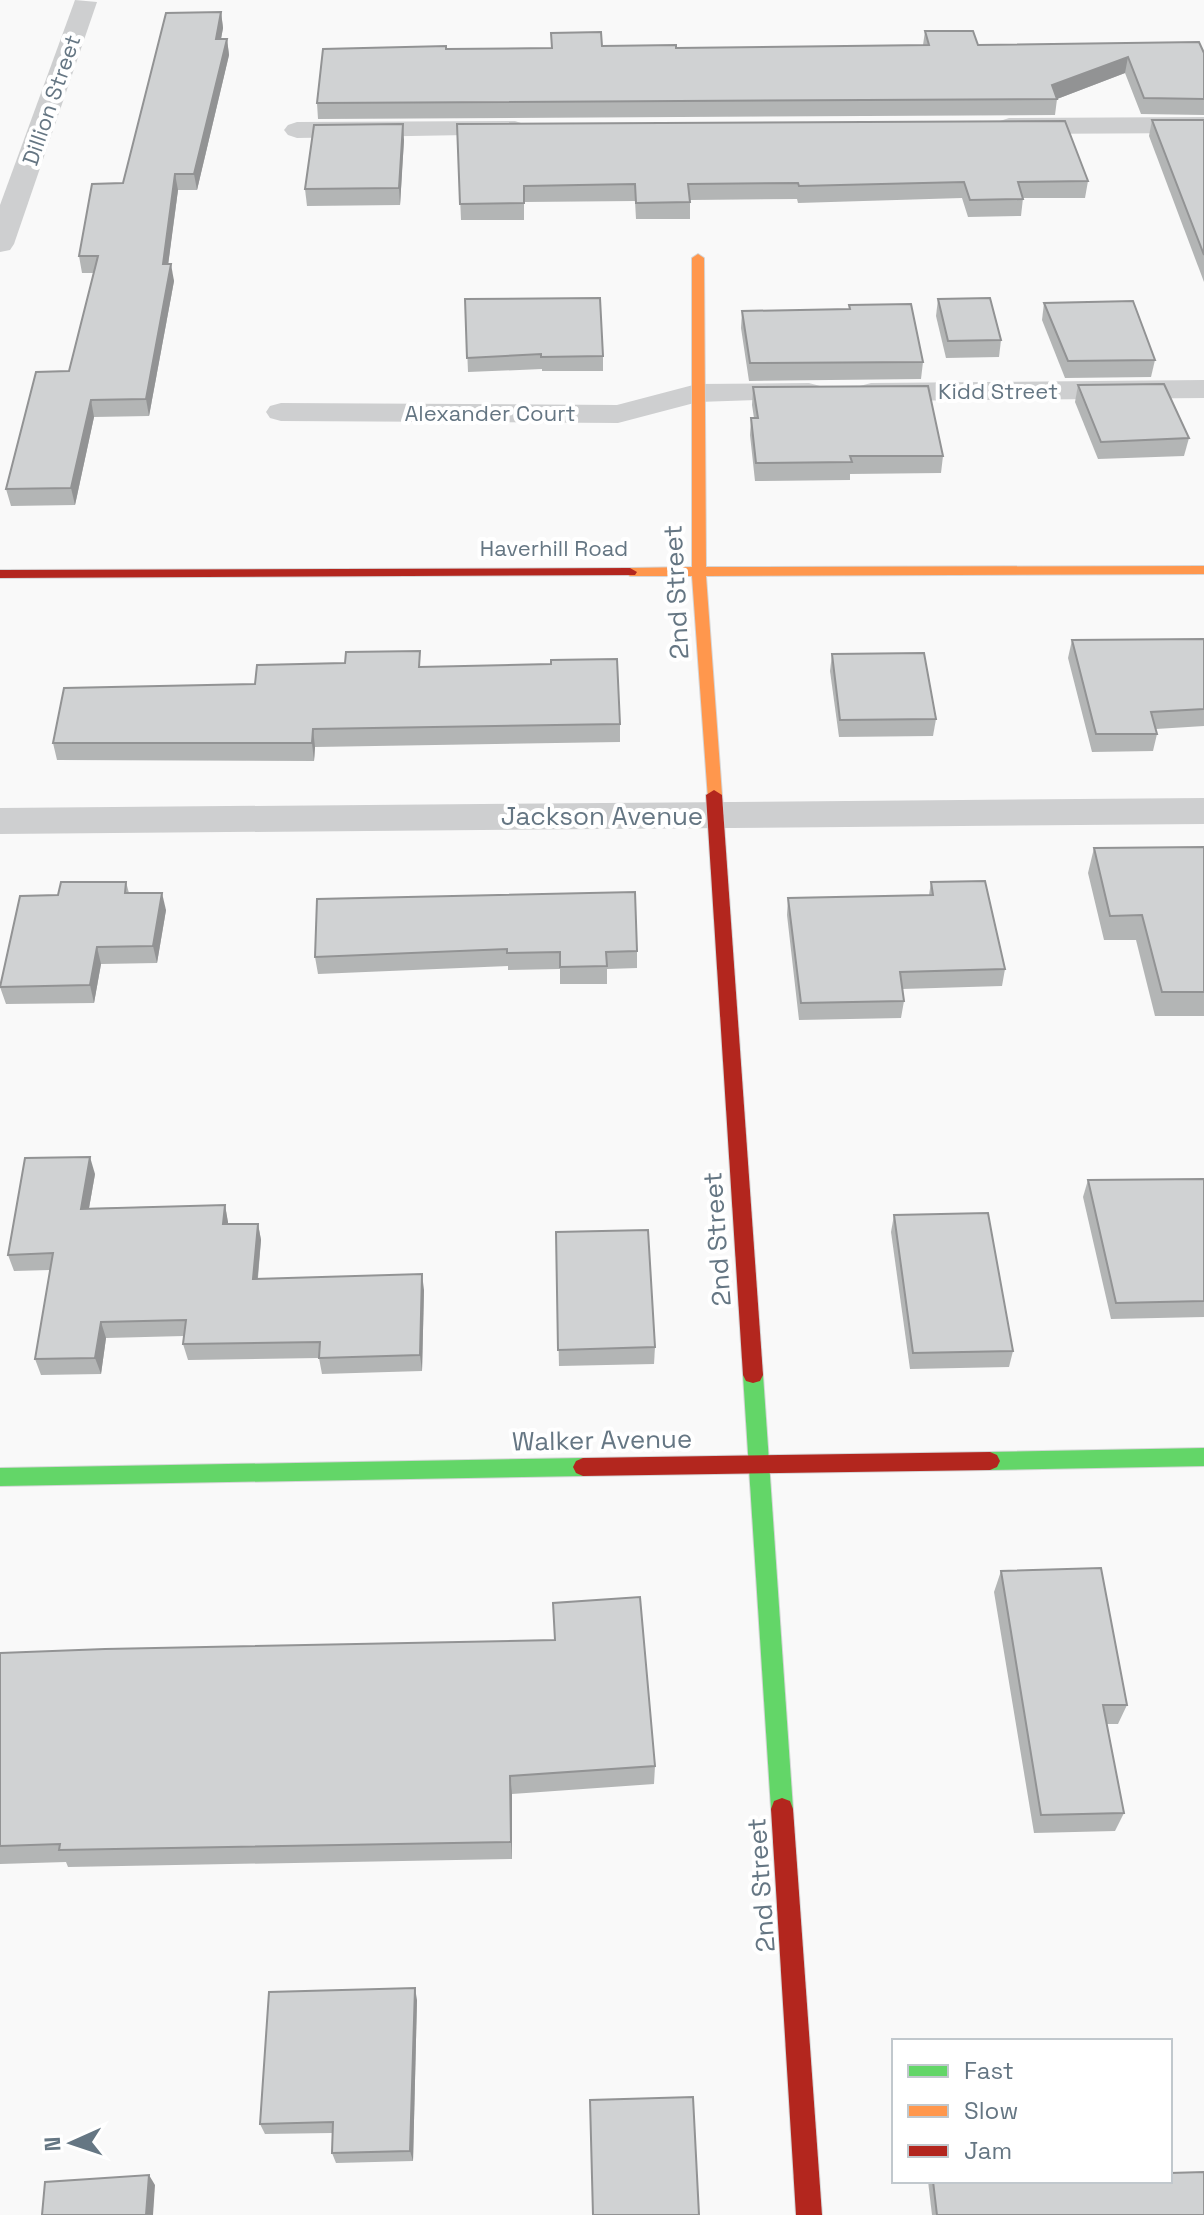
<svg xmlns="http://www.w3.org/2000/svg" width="1204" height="2215" viewBox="0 0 1204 2215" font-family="'Space Grotesk',sans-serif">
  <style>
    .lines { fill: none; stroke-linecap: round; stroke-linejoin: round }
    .fast-casing { stroke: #d5d6d7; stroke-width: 2 }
    .slow-casing { stroke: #d5d6d7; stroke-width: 2 }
    .jam-casing { stroke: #d5d6d7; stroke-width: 2 }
    .street { fill: #cecfd0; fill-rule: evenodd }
    .fast { fill: #63d668; fill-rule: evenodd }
    .slow { fill: #ff974d; fill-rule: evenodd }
    .jam { fill: #b3261e; fill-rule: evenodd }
    .wall { fill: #b3b5b5 }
    .shaded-wall { fill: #929394 }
    .building { fill: #d0d2d3; stroke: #929394; stroke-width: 2 }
    .labels { text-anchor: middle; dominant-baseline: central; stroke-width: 8; stroke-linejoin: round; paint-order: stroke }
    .far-street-label { font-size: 22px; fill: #657683; stroke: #fff }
    .street-label { font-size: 26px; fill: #657683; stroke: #fff }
  </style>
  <rect width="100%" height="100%" fill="#f9f9f9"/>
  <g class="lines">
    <g class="fast-casing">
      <g id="fast">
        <path d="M 753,1367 L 760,1369 L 763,1375 L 793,1809 L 790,1817 L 782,1820 L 774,1817 L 771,1809 L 743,1375 L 746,1369 Z"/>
        <path d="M 1204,1448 L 1204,1466 L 990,1470 L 983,1467 L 980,1461 L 983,1455 L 990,1452 Z"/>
        <path d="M 583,1458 L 590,1461 L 593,1467 L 590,1473 L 583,1476 L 0,1486 L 0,1468 Z"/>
      </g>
    </g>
    <g class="slow-casing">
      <path id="slow" d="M 698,254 L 704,258 L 706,567 L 1204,566 L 1204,574 L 706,576 L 722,795 L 720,799 L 708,799 L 692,576 L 630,576 L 623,572 L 630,568 L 692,567 L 692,258 Z"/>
    </g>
    <g class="jam-casing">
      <g id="jam">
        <path d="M 630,568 L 637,572 L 635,575 L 0,578 L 0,570 Z"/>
        <path d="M 714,790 L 722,795 L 763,1375 L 760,1381 L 753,1383 L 746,1381 L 743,1375 L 706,795 Z"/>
        <path d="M 990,1452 L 997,1455 L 1000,1461 L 997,1467 L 990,1470 L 583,1476 L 576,1473 L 573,1467 L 576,1461 L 583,1458 Z"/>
        <path d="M 782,1798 L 790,1801 L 793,1809 L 822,2215 L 796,2215 L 771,1809 L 774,1801 Z"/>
      </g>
    </g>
    <g class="street">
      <path d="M 75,0 L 97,2 L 14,244 L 10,250 L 0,252 L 0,205 Z"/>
      <path d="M 1204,117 L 1204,133 L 1009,134 L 1000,131 L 996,126 L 1000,121 L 1009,118 Z"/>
      <path d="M 515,121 L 524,124 L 528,129 L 524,134 L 297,138 L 288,135 L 284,130 L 288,125 L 297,122 Z"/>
      <path d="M 1204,380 L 1204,398 L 871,401 L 860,398 L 856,392 L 860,386 L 871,383 Z"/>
      <path d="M 809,383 L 820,386 L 824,392 L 820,398 L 698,402 L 618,423 L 281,421 L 270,418 L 266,412 L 270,406 L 281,403 L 617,405 L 697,384 Z"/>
      <path d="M 1204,798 L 1204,824 L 0,834 L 0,808 Z"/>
    </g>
    <use href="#fast" class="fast"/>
    <use href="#slow" class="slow"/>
    <use href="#jam" class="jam"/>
  </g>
  <g class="wall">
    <path d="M 221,12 L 223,28 L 221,39 L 227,39 L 229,55 L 197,190 L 178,190 L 168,264 L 174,281 L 149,416 L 94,417 L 75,505 L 11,506 L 6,489 L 69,371 L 94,273 L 82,273 L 79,256 L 123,183 Z"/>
    <path d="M 925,31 L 978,45 L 1204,53 L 1204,115 L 1141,114 L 1125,73 L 1057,99 L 1055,115 L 318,119 L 317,103 L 446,49 L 552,48 L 602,46 L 676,48 L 923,45 Z"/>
    <path d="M 1152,120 L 1204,120 L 1204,282 L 1149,136 Z"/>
    <path d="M 457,124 L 1088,181 L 1085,198 L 1023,198 L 1021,216 L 968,217 L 962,198 L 798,203 L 797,199 L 690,200 L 690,219 L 636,219 L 635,201 L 524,202 L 524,220 L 461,220 Z"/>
    <path d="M 404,140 L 400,205 L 307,206 L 305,189 Z"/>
    <path d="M 465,299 L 603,356 L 603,371 L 542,371 L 542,369 L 468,372 Z"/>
    <path d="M 938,299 L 1001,340 L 999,357 L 946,358 L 936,316 Z"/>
    <path d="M 1044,303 L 1155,360 L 1151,377 L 1065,378 L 1042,320 Z"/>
    <path d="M 849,305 L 923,362 L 921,379 L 749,381 L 741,328 L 742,311 L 849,309 Z"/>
    <path d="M 1078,385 L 1189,438 L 1184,456 L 1098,459 L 1075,402 Z"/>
    <path d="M 753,387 L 943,456 L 941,473 L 850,474 L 850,480 L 755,481 L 750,435 L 751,418 L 754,418 L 752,405 Z"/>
    <path d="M 1204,639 L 1204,726 L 1156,729 L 1157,734 L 1153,751 L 1092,752 L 1068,658 L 1072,640 Z"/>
    <path d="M 832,654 L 936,719 L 933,736 L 839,737 L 830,671 Z"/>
    <path d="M 421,667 L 620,724 L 620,742 L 315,747 L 314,761 L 57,760 L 53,743 L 255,684 Z"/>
    <path d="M 1204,847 L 1204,1016 L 1155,1016 L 1136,940 L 1104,940 L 1088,873 L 1094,848 Z"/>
    <path d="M 126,882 L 129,893 L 166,910 L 157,963 L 101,964 L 94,1003 L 6,1004 L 0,987 L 58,895 Z"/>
    <path d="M 931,882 L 1005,969 L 1002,986 L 902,989 L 904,1001 L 901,1018 L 799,1020 L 787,915 L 788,898 L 929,895 Z"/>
    <path d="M 317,899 L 637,951 L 637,968 L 607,969 L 607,984 L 560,984 L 560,969 L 508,970 L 508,966 L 318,974 L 315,957 Z"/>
    <path d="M 95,1174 L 89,1208 L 225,1205 L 228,1224 L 258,1224 L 261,1240 L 258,1278 L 424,1290 L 422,1371 L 322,1374 L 319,1358 L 188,1360 L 183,1344 L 184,1336 L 106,1338 L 101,1374 L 41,1375 L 35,1359 L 50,1270 L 14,1271 L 8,1255 Z"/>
    <path d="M 1204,1179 L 1204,1317 L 1111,1319 L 1083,1197 L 1088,1180 Z"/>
    <path d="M 894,1215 L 1013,1351 L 1009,1367 L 910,1369 L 891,1232 Z"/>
    <path d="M 556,1232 L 655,1347 L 654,1364 L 559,1366 Z"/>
    <path d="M 1001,1571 L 1127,1705 L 1118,1724 L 1107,1724 L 1124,1813 L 1115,1831 L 1034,1833 L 994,1592 Z"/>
    <path d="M 0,1653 L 655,1766 L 654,1784 L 512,1794 L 512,1859 L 68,1867 L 66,1862 L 0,1864 Z"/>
    <path d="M 417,2000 L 413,2161 L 336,2163 L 332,2153 L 332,2133 L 265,2134 L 260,2124 Z"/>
    <path d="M 928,2181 L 1170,2181 L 1204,2215 L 932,2215 Z"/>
  </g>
  <g class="shaded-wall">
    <path d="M 221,12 L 223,28 L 218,55 L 216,39 Z"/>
    <path d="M 227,39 L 229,55 L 197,190 L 194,174 Z"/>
    <path d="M 1128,57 L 1125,73 L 1057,99 L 1052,85 Z"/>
    <path d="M 403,124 L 404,140 L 400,205 L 399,188 Z"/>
    <path d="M 175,174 L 178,190 L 166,281 L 163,264 Z"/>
    <path d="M 171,264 L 174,281 L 149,416 L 146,399 Z"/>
    <path d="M 91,400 L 94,417 L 75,505 L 71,488 Z"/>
    <path d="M 313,729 L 315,747 L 314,761 L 312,743 Z"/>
    <path d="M 162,893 L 166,910 L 157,963 L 153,946 Z"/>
    <path d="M 97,947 L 101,964 L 94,1003 L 90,985 Z"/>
    <path d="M 90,1157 L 95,1174 L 86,1225 L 81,1209 Z"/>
    <path d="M 225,1205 L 228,1222 L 227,1241 L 223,1224 Z"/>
    <path d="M 258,1224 L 261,1240 L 256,1295 L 253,1279 Z"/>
    <path d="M 422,1274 L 424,1290 L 422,1371 L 420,1355 Z"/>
    <path d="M 101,1322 L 106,1338 L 101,1374 L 95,1358 Z"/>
    <path d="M 510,1776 L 512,1794 L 512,1859 L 511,1842 Z"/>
    <path d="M 415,1988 L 417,2000 L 413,2161 L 410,2151 Z"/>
    <path d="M 149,2175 L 155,2185 L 153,2215 L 146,2215 Z"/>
  </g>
  <g class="building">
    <path d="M 221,12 L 216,39 L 227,39 L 194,174 L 175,174 L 163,264 L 171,264 L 146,399 L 91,400 L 71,488 L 6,489 L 36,372 L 69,371 L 98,256 L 79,256 L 92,184 L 123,183 L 166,13 Z"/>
    <path d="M 925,31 L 973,31 L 978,45 L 1199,42 L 1204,53 L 1204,99 L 1144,98 L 1128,57 L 1052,85 L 1057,99 L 317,103 L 323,49 L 446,46 L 446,49 L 552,48 L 551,33 L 601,32 L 602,46 L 676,45 L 676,48 L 929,45 Z"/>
    <path d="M 1152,120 L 1204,120 L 1204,255 Z"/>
    <path d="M 1065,121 L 1088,181 L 1018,182 L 1023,199 L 970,200 L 964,182 L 799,186 L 798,183 L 688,184 L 690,202 L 636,203 L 635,184 L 524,186 L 524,203 L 460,204 L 457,124 Z"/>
    <path d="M 403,124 L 399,188 L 305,189 L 314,125 Z"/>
    <path d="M 600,298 L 603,356 L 541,357 L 541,354 L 467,358 L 465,299 Z"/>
    <path d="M 990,298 L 1001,340 L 948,341 L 938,299 Z"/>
    <path d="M 1133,301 L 1155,360 L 1068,361 L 1044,303 Z"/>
    <path d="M 911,304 L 923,362 L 750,363 L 742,311 L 850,309 L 849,305 Z"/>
    <path d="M 1164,384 L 1189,438 L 1101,442 L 1078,385 Z"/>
    <path d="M 928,386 L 943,456 L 850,456 L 852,462 L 756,463 L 751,418 L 758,418 L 753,387 Z"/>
    <path d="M 1204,639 L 1204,709 L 1151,712 L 1157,734 L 1096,734 L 1072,640 Z"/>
    <path d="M 420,651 L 419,667 L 551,664 L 551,660 L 617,659 L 620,724 L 313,729 L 312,743 L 53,743 L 64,688 L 255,684 L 257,665 L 345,663 L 346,652 Z"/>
    <path d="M 924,653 L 936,719 L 840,720 L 832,654 Z"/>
    <path d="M 1204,847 L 1204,992 L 1162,992 L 1142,915 L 1110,916 L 1094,848 Z"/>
    <path d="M 985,881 L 1005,969 L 900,972 L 904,1001 L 801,1003 L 788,898 L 933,895 L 931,882 Z"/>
    <path d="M 61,882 L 126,882 L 125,893 L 162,893 L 153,946 L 97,947 L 90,985 L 0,987 L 20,896 L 58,895 Z"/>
    <path d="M 635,892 L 637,951 L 606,952 L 607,966 L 560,967 L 560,952 L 507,953 L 507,949 L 315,957 L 317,899 Z"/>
    <path d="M 90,1157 L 81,1209 L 225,1205 L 223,1224 L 258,1224 L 253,1279 L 422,1274 L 420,1355 L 319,1358 L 320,1342 L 183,1344 L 186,1320 L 101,1322 L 95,1358 L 35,1359 L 53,1253 L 8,1255 L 25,1158 Z"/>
    <path d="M 1204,1179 L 1204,1301 L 1116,1303 L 1088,1180 Z"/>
    <path d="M 988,1213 L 1013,1351 L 913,1353 L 894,1215 Z"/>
    <path d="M 648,1230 L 655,1347 L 558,1350 L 556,1232 Z"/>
    <path d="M 1101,1568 L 1127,1705 L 1103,1705 L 1124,1813 L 1041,1815 L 1001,1571 Z"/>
    <path d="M 640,1597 L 655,1766 L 510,1776 L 511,1842 L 59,1850 L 60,1844 L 0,1846 L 0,1653 L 105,1649 L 555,1640 L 553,1603 Z"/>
    <path d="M 415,1988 L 410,2151 L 332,2153 L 333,2122 L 260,2124 L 269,1992 Z"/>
    <path d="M 693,2097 L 699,2215 L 593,2215 L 590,2100 Z"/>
    <path d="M 1204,2172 L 1204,2215 L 937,2215 L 933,2181 L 1170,2181 L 1170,2173 Z"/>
    <path d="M 149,2175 L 146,2215 L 42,2215 L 45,2182 Z"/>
  </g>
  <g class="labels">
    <g class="far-street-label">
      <text transform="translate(51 100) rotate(-71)">Dillion Street</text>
      <text x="998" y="391">Kidd Street</text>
      <text x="490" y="413">Alexander Court</text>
      <text x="554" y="548">Haverhill Road</text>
    </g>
    <g class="street-label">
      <text transform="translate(676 592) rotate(-93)">2nd Street</text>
      <text x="602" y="816">Jackson Avenue</text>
      <text transform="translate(717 1239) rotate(-94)">2nd Street</text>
      <text transform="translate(602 1440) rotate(-1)">Walker Avenue</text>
      <text transform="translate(761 1885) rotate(-94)">2nd Street</text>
    </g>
  </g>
  <rect x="892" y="2039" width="280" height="144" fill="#ffffff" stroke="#c1c8cd" stroke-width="2"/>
  <rect x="908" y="2065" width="40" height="12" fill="#63d668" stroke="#c1c8cd" stroke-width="2"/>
  <text x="964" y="2079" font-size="24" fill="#657683">Fast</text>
  <rect x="908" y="2105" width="40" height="12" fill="#ff974d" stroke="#c1c8cd" stroke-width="2"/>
  <text x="964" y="2119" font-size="24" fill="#657683">Slow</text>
  <rect x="908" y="2145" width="40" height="12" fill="#b3261e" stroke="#c1c8cd" stroke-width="2"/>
  <text x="964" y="2159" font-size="24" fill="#657683">Jam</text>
  <g transform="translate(72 2143) rotate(267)" stroke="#ffffff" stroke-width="6" paint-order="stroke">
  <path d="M0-6L14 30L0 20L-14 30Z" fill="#657683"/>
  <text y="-12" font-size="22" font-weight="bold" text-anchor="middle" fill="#657683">N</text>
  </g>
</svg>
